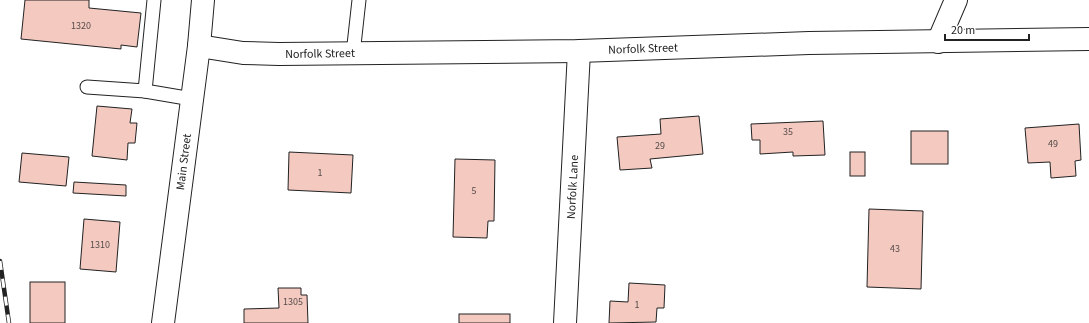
<svg xmlns="http://www.w3.org/2000/svg" width="1089" height="323" viewBox="0 0 1089 323" font-family="'Source Sans 3',sans-serif">
  <style>
    .building { fill: #f3c9c0; stroke: #222 }
    .lines { fill: none; stroke-linecap: round; stroke-linejoin: round }
    .lane-casing { stroke: #222; stroke-width: 15 }
    .street-casing { stroke: #222; stroke-width: 24 }
    .secondary-casing { stroke: #222; stroke-width: 24 }
    .lane { stroke: #fff; stroke-width: 13 }
    .street { stroke: #fff; stroke-width: 22 }
    .secondary { stroke: #fff; stroke-width: 22 }
    .rail-casing { stroke: #222; stroke-width: 4.5 }
    .rail { stroke: #fff; stroke-width: 3; stroke-dasharray: 9; stroke-linecap: butt }
    .labels { text-anchor: middle; dominant-baseline: central; stroke-width: 3; stroke-linejoin: round; paint-order: stroke }
    .number-label { font-size: 10px; fill: #564c4a }
    .street-label { font-size: 12px; fill: #222; stroke: #fff }
  </style>
  <rect width="100%" height="100%" fill="#fff"/>
  <g class="building">
    <path d="M 25,0 L 89,0 L 89,8 L 141,13 L 137,47 L 121,45 L 121,49 L 21,39 Z"/>
    <path d="M 97,106 L 132,109 L 130,123 L 137,123 L 135,143 L 128,143 L 127,160 L 92,156 Z"/>
    <path d="M 699,116 L 703,154 L 650,159 L 652,168 L 620,170 L 617,137 L 661,134 L 660,119 Z"/>
    <path d="M 823,121 L 825,155 L 793,156 L 793,152 L 760,154 L 760,140 L 752,140 L 751,124 Z"/>
    <path d="M 1079,124 L 1081,160 L 1075,161 L 1076,176 L 1051,178 L 1050,162 L 1028,163 L 1025,128 Z"/>
    <rect x="911" y="131" width="37" height="33"/>
    <path d="M 289,152 L 353,155 L 351,193 L 288,190 Z"/>
    <rect x="850" y="152" width="15" height="24"/>
    <path d="M 22,153 L 69,157 L 66,186 L 19,182 Z"/>
    <path d="M 455,159 L 495,160 L 494,221 L 488,221 L 487,238 L 453,237 Z"/>
    <path d="M 74,182 L 126,185 L 126,196 L 73,193 Z"/>
    <path d="M 869,209 L 923,211 L 921,289 L 867,287 Z"/>
    <path d="M 84,219 L 120,222 L 116,272 L 80,269 Z"/>
    <rect x="30" y="282" width="35" height="41"/>
    <path d="M 629,283 L 665,285 L 664,308 L 657,308 L 656,322 L 609,323 L 610,301 L 628,302 Z"/>
    <path d="M 278,288 L 301,288 L 301,295 L 307,295 L 308,323 L 244,323 L 244,309 L 279,308 Z"/>
    <rect x="459" y="314" width="51" height="9"/>
  </g>
  <g class="lines">
    <g class="lane-casing">
      <g id="lane">
        <path d="M 154,0 L 145,91 L 192,99"/>
        <path d="M 353,54 L 359,0"/>
        <path d="M 87,87 L 145,91"/>
      </g>
    </g>
    <g class="street-casing">
      <g id="street">
        <path d="M 938,42 L 956,0"/>
        <path d="M 565,323 L 579,51"/>
      </g>
    </g>
    <g class="secondary-casing">
      <g id="secondary">
        <path d="M 199,46 L 243,53 L 279,54 L 579,51 L 809,43 L 1089,39"/>
        <path d="M 163,323 L 199,46 L 203,0"/>
      </g>
    </g>
    <use href="#lane" class="lane"/>
    <use href="#street" class="street"/>
    <use href="#secondary" class="secondary"/>
    <g class="rail-casing">
      <path id="rail" d="M 0,261 L 9,323"/>
    </g>
    <use href="#rail" class="rail"/>
  </g>
  <g class="labels">
    <g class="number-label">
      <text x="81" y="26">1320</text>
      <text x="788" y="132">35</text>
      <text x="1053" y="144">49</text>
      <text x="660" y="146">29</text>
      <text x="320" y="173">1</text>
      <text x="474" y="191">5</text>
      <text x="100" y="245">1310</text>
      <text x="895" y="249">43</text>
      <text x="293" y="302">1305</text>
      <text x="637" y="305">1</text>
    </g>
    <g class="street-label">
      <text transform="translate(643 49) rotate(-2)">Norfolk Street</text>
      <text transform="translate(320 54) rotate(-1)">Norfolk Street</text>
      <text transform="translate(184 162) rotate(-83)">Main Street</text>
      <text transform="translate(573 187) rotate(-87)">Norfolk Lane</text>
    </g>
  </g>
  <path d="M945 34v6h84v-6" fill="none" stroke="#222222" stroke-width="2"/>
  <text x="951" y="34" font-size="12" fill="#222222" stroke="#ffffff" stroke-width="3" paint-order="stroke">20 m</text>
</svg>
